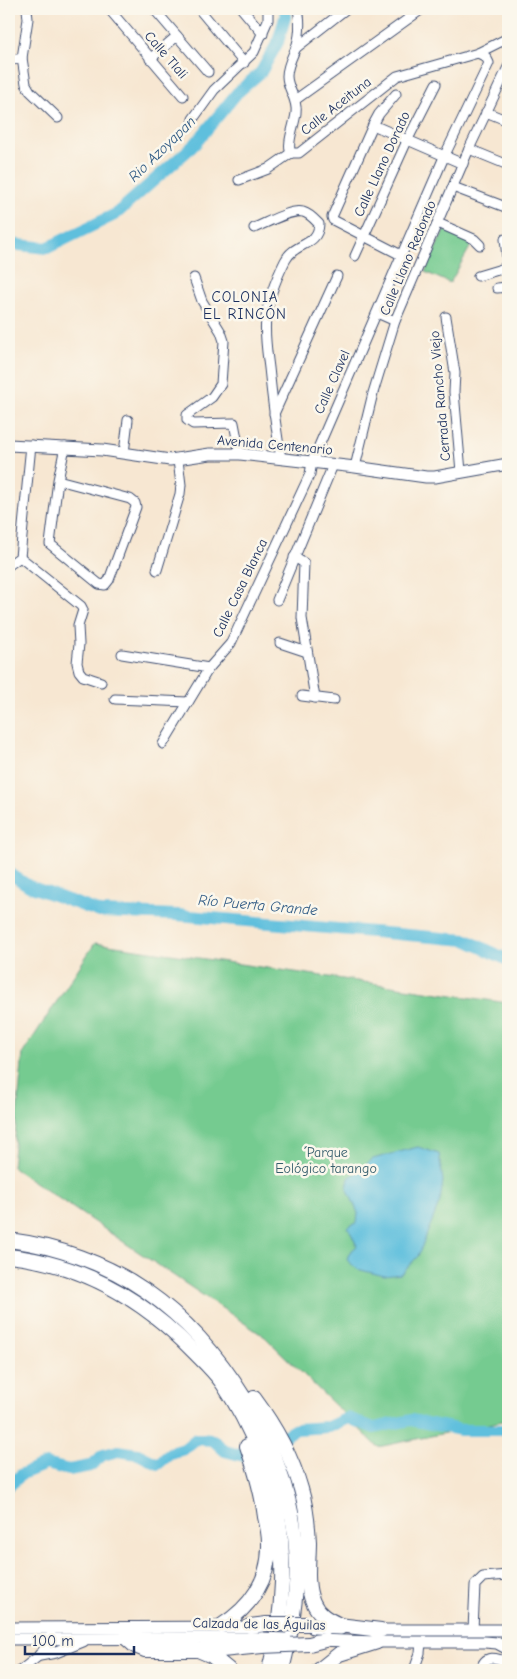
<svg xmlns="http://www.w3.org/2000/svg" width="517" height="1679" viewBox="0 0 517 1679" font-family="'Comic Neue',sans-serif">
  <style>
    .green { fill: #75cb90; stroke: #487d77 }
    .water { fill: #5fbfdd; stroke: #3d779e }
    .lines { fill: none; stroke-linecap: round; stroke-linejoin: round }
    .river { stroke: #5fbfdd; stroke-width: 12 }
    .minor-casing { stroke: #3c4b6f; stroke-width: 11 }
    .major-casing { stroke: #3c4b6f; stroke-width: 13 }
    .highway-casing { stroke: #3c4b6f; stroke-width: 16 }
    .minor { stroke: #fff; stroke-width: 9 }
    .major { stroke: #fff; stroke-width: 11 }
    .highway { stroke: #fff; stroke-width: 14 }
    .major-bridge-casing { stroke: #3c4b6f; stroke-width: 13; stroke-linecap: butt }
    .highway-bridge-casing { stroke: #3c4b6f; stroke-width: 16; stroke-linecap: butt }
    .major-bridge { stroke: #fff; stroke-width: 11 }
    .highway-bridge { stroke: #fff; stroke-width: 14 }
    .labels { text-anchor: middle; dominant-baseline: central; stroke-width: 5; stroke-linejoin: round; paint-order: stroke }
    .street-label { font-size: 14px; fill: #1b2f5e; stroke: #fbf7ec }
    .park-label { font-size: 14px; fill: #365e6d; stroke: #fbf7ec }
    .water-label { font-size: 15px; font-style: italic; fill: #2f5a84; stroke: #fbf7ec }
    .neighbourhood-label { font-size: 15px; letter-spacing: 1px; fill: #1b2f5e; stroke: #fbf7ec }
  </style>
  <rect width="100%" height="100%" fill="#fbf7ec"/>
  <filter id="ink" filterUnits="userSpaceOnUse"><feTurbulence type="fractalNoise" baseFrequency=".02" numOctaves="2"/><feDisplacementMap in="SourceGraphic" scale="10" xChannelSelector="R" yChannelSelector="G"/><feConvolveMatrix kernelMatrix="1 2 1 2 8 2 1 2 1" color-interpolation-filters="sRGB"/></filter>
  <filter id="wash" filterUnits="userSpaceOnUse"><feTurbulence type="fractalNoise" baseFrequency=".0096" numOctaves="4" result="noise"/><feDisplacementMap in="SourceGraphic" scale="20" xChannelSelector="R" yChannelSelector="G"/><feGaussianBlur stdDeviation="1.12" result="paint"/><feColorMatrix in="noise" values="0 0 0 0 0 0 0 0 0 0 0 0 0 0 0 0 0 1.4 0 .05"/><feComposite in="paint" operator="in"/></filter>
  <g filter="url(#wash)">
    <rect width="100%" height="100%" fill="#f7e7d2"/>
    <g class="green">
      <path d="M 444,230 L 473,242 L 450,283 L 425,272 Z"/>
      <path d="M 95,943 L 508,1003 L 508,1420 L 378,1447 L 265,1337 L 12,1167 L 23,1053 Z"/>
    </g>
    <path class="water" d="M 418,1147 L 439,1154 L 443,1181 L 440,1201 L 418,1256 L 401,1274 L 384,1276 L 357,1269 L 347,1260 L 349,1253 L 357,1246 L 348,1227 L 357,1223 L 358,1213 L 347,1188 L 349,1178 L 373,1159 Z"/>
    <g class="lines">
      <g class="river">
        <path d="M 9,244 L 47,248 L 116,214 L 195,144 L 237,93 L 261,72 L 278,42 L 286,14 L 284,9"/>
        <path d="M 9,873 L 29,886 L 100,912 L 177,915 L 466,940 L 508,960"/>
        <path d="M 270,1440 L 279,1439 L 296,1429 L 328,1427 L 348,1418 L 374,1428 L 411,1420 L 461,1430 L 508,1430"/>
        <path d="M 9,1486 L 22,1474 L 46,1464 L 69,1470 L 90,1466 L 103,1455 L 118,1451 L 138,1454 L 158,1464 L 171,1453 L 184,1449 L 196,1439 L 213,1440 L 225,1451 L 251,1458 L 256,1453"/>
      </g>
    </g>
  </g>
  <g filter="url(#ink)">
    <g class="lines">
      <g class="minor-casing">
        <g id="minor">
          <path d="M 109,9 L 183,96"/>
          <path d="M 154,9 L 208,72"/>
          <path d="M 199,9 L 244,63"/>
          <path d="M 242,9 L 263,34"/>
          <path d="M 296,48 L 346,9"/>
          <path d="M 22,58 L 26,84 L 30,91 L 58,118"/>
          <path d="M 150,59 L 177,36"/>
          <path d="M 9,61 L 22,58 L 28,19 L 27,9"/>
          <path d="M 396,94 L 379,114 L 373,125 L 332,217 L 333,220 L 401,255"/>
          <path d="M 295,100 L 422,9"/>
          <path d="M 486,112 L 508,121"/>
          <path d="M 193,119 L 214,90 L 254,52 L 268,20 L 268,9"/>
          <path d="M 373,125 L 463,164"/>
          <path d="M 469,149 L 508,165"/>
          <path d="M 291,153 L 299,153 L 397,76 L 478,53 L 508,38"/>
          <path d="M 291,153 C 286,144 295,124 296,113 C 298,99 287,89 287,76 C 287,67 291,59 295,50 C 300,38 301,22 298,9"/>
          <path d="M 239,180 L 268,169 L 291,153"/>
          <path d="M 453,187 L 508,208"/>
          <path d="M 438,223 L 474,239 L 480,245"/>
          <path d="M 254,228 C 267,223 290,209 303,212 C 310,214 314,219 319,224 C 318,247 294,242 285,261 C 276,279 268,299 266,318 C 264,334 267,352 269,368 C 272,398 276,428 281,459"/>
          <path d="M 505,239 L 508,267"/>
          <path d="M 355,256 L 407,141 L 436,84"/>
          <path d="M 478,276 L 508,267"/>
          <path d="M 194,278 L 202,301 L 221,332 L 224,341 L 221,384 L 212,397 L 187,415 L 187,420 L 193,424 L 234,423 L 240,454"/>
          <path d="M 497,288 L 508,287"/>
          <path d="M 377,313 L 395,321"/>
          <path d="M 446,317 L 455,373 L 454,392 L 461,472"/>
          <path d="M 274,414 L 337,276"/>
          <path d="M 124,453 L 128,420"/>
          <path d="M 355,467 L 373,393 L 395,321 L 469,149 L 508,67"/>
          <path d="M 58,480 L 130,499 L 135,503 L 136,507 L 109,580 L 105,585 L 99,584 L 50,544 L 58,480 L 65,447"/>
          <path d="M 20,557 L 81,606 L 83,610 L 78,626 L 79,644 L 77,663 L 79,671 L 83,676 L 101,682"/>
          <path d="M 294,557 L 304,563 L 302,618 L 315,698"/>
          <path d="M 9,565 L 20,557 L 31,445"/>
          <path d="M 157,570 L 180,494 L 181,485 L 178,460"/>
          <path d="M 277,600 L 333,465"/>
          <path d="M 280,643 L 307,652"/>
          <path d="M 122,654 L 209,668"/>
          <path d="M 302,696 L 334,700"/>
          <path d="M 115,699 L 188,702"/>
          <path d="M 163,744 L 209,668 L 231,643 L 310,474 L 312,462 L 444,157 L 489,63 L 486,57 L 478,53"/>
          <path d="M 473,1630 L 475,1585 L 483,1577 L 508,1575"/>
          <path d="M 21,1670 L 40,1655 L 51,1638 L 51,1635"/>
          <path d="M 414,1670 L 420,1653 L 421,1642"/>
          <path d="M 481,1670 C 484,1654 496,1657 508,1663"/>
        </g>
      </g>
      <g class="major-casing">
        <g id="major">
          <path d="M 9,445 L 102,450 L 170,460 L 210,454 L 240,454 L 355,467 L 426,477 L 435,477 L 508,464"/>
          <path d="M 9,1628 L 257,1627"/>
          <path d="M 313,1628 L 341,1629"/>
          <path d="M 374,1630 L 508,1630"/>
          <path d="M 9,1639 L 263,1638"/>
          <path d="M 316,1640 L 377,1642 L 485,1642 L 497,1643 L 508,1649"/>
          <path d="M 40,1655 L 56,1652 L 83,1641"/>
        </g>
      </g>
      <g class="highway-casing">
        <g id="highway">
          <path d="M 9,1240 C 56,1246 106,1263 146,1291 C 221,1343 284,1444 295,1536 C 300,1580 293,1627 282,1670"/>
          <path d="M 9,1256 C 82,1264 142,1298 193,1351 C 203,1361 215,1372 223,1384 C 238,1406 250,1430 260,1455 C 265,1468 270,1481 274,1494 C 287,1550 284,1615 269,1670"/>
          <path d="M 254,1398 C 274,1425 292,1457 301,1489 C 306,1506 308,1524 309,1542 C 309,1561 305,1585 313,1602 C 318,1614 327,1619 338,1624"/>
          <path d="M 330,1624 L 381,1630"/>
          <path d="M 221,1626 C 251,1607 270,1579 269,1543 C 269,1535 267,1525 265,1517 C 262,1492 255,1469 247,1446"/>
          <path d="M 250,1626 L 267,1624"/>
          <path d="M 126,1638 L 135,1646 L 145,1650 L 198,1650 L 212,1656 L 229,1670"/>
          <path d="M 309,1644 L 325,1640"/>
          <path d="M 201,1650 L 222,1650 L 262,1646"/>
          <path d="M 319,1670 L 339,1654 L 377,1642"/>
        </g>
      </g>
      <use href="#minor" class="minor"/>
      <use href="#major" class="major"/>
      <use href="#highway" class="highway"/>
      <g class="major-bridge-casing">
        <path id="major-bridge" d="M 263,1638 L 286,1639"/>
      </g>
      <g class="highway-bridge-casing">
        <g id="highway-bridge">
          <path d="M 267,1624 L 310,1624"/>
          <path d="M 262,1646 L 309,1644"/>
        </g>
      </g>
      <use href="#major-bridge" class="major-bridge"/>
      <use href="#highway-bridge" class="highway-bridge"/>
    </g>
  </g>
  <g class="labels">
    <g class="street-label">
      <text transform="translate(166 55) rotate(49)">Calle Tlali</text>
      <text transform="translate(336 106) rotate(-38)">Calle Aceituna</text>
      <text transform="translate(382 164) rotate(-65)">Calle Llano Dorado</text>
      <text transform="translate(408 258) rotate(-67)">Calle Llano Redondo</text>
      <text transform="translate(332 382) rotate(-66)">Calle Clavel</text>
      <text transform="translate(440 396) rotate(-95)">Cerrada Rancho Viejo</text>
      <text transform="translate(275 445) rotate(5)">Avenida Centenario</text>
      <text transform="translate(240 588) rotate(-64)">Calle Casa Blanca</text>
      <text transform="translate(259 1624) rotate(1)">Calzada de las Águilas</text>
    </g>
    <g class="park-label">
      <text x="326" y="1152">´Parque<tspan x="326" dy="16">Eológico tarango</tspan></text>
    </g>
    <g class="water-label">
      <text transform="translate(162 149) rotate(-44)">Rio Azoyapan</text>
      <text transform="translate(258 905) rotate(5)">Río Puerta Grande</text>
    </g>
    <g class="neighbourhood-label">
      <text x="245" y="297">COLONIA<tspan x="245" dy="17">EL RINCÓN</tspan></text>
    </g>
  </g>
  <rect width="517" height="1679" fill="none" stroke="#fbf7ec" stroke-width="30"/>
  <path d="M25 1646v8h109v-8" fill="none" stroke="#1b2f5e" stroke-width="2.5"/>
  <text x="32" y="1646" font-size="15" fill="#1b2f5e" stroke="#fbf7ec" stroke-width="4" paint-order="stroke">100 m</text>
</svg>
